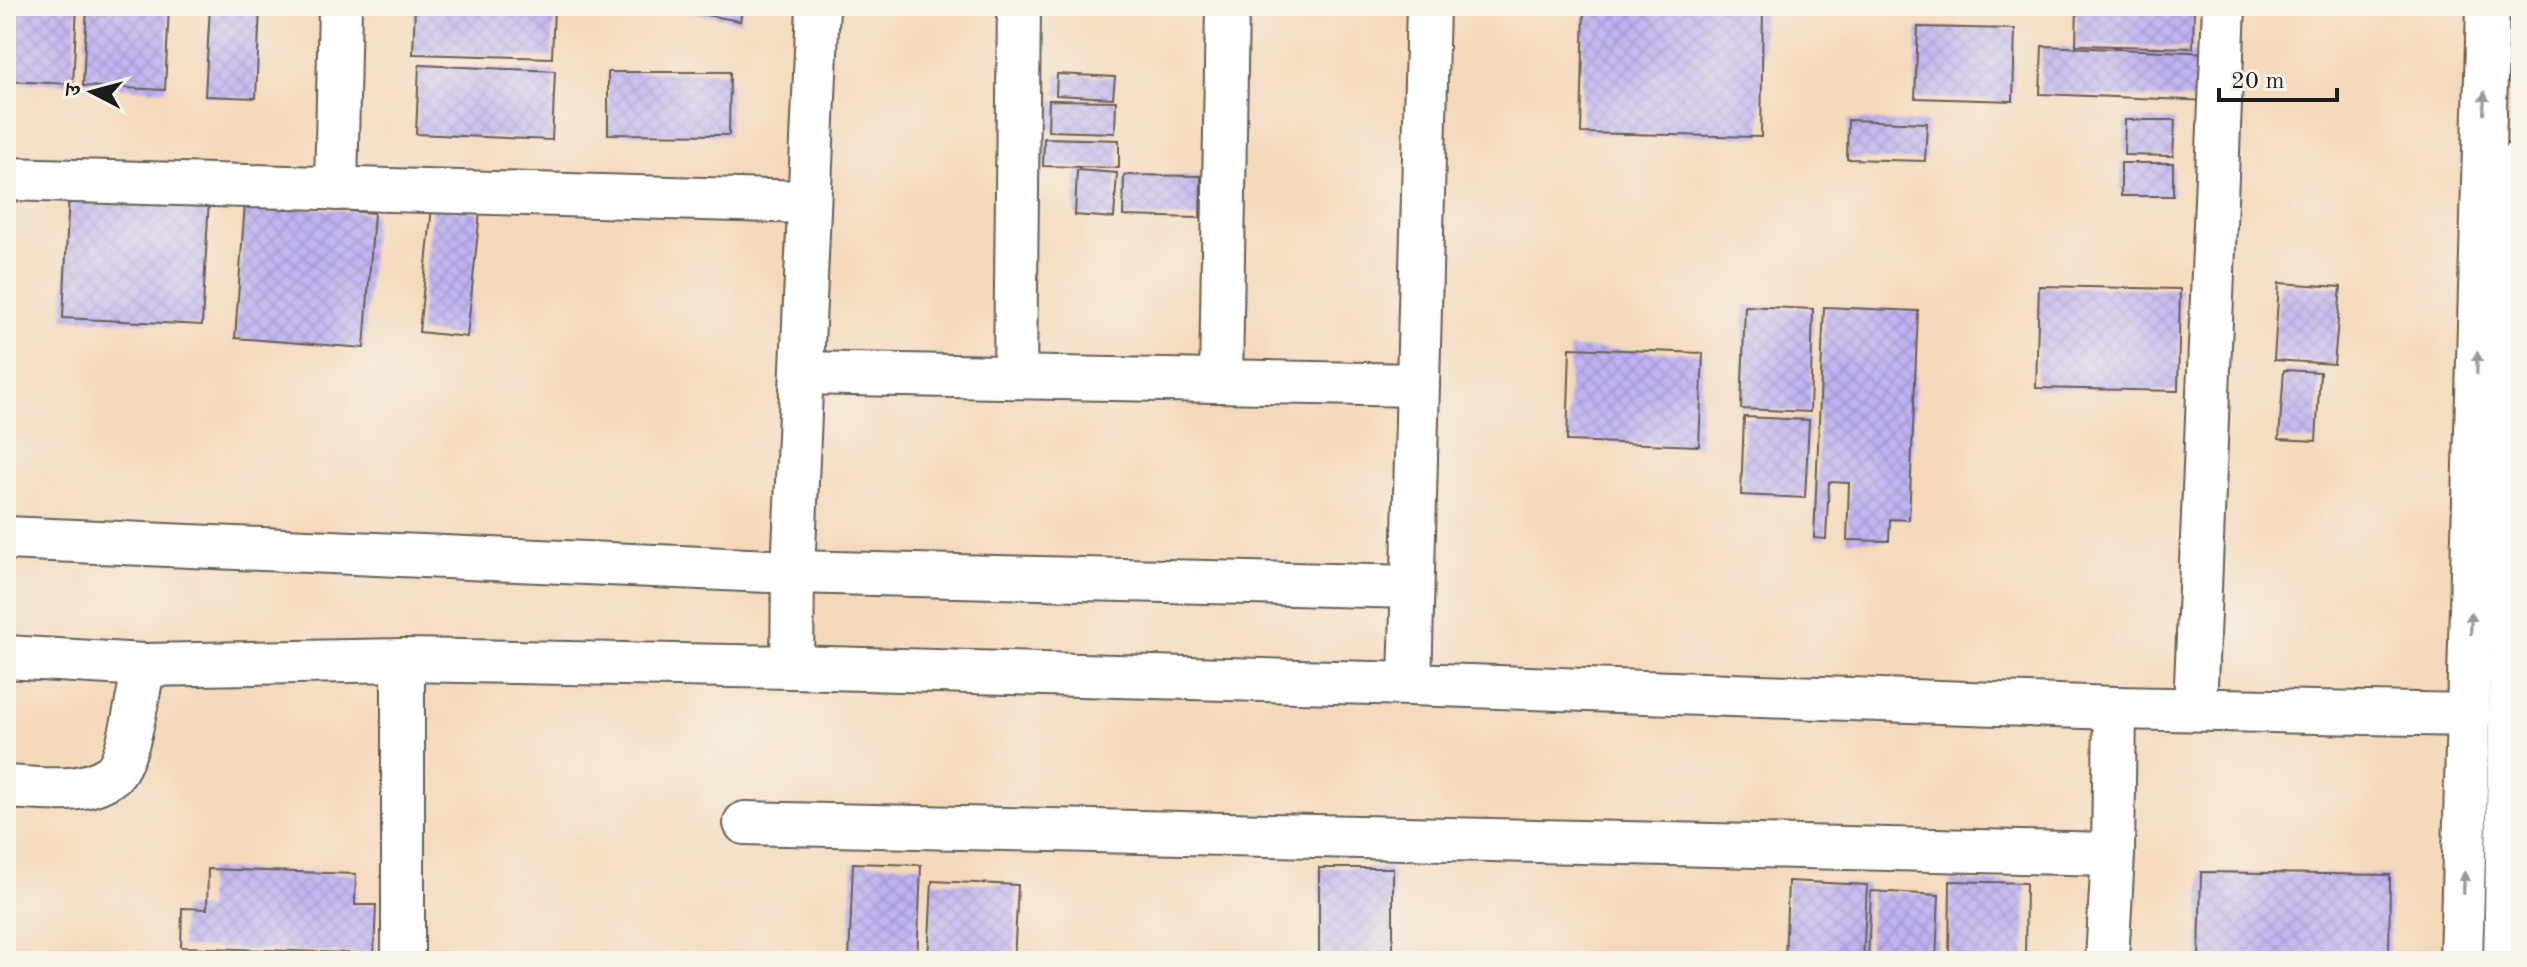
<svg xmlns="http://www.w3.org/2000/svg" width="2527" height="967" font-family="'Old Standard TT','Noto Serif Devanagari',serif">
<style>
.building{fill:url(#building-cross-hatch)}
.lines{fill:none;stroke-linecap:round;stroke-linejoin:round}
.minor-casing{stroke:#685e54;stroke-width:46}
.minor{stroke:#fff;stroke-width:42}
.oneway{fill:#999}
</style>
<defs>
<pattern id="building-cross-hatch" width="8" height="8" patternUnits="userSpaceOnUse" patternTransform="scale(2)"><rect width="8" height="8" fill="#bfb2f2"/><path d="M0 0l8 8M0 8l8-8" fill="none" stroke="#a498cf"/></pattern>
</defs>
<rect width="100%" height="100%" fill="#f7f3e8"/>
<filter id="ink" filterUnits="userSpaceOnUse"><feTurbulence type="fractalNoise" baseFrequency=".0125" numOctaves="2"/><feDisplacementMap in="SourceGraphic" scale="16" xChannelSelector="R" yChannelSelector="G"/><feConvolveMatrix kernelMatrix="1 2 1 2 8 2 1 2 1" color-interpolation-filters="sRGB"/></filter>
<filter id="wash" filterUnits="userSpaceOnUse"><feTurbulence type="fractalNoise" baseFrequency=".006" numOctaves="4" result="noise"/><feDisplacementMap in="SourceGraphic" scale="32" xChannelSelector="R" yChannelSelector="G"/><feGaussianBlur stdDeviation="1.8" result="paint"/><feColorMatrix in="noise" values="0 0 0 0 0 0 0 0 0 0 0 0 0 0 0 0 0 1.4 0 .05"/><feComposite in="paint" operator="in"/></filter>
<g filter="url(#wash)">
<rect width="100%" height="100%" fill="#f4d9bb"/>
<g id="blocks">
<g class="building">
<path d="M6,6H77L73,84L6,81Z"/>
<path d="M87,6H169L165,90L83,86Z"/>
<path d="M210,6H260L256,98L205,96Z"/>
<path d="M415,6H554L552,58L413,54Z"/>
<path d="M656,6H743L740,21Z"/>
<path d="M1584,6H1763L1761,137L1581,133Z"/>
<path d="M2077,6L2194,7L2193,48L2076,45Z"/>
<path d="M1918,27L2015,29L2013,101L1915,98Z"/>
<path d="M2042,46L2213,53L2211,101L2040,94Z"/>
<path d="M419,65L555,71L552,140L416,134Z"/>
<path d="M608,72H730L729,135L608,134Z"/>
<path d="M1057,74L1115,77L1113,98L1056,95Z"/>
<path d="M1049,100L1116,101L1115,133L1048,131Z"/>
<path d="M1848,120L1927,123L1925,161L1847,159Z"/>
<path d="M2125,120H2175L2173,156L2124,155Z"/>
<path d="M1044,138L1119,140V168L1043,166Z"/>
<rect x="2121" y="163" width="52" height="33"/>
<path d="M1077,170L1117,173L1114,218L1075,215Z"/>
<path d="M1124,175L1201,176L1200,218L1123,216Z"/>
<path d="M69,192L209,198L202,325L63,318Z"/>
<path d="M245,203L374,213L364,348L235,338Z"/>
<path d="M432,207L480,212L467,337L419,332Z"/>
<path d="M2279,283L2341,287L2334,364L2274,360Z"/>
<path d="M2039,286L2180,289L2178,391L2036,388Z"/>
<path d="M1745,306L1813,309L1810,412L1741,409Z"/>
<path d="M1824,307L1918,311L1909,520L1890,519L1889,541L1847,540L1849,483L1829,482L1826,539L1814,538Z"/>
<path d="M1570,348L1703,353L1699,446L1567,441Z"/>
<path d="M2284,370L2320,372L2316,441L2279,439Z"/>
<path d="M1744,417L1809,420L1805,498L1741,495Z"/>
<path d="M853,863L921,865L917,961H849Z"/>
<rect x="1319" y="868" width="74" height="91"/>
<path d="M208,869L356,874L355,905H376L374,954L181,947L182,908L207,909Z"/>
<path d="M2201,872L2390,875L2389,961H2199Z"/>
<path d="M932,881L1018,885L1014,961H928Z"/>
<path d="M1788,881L1867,885L1863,961H1785Z"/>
<path d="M1950,881L2026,883L2025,961H1949Z"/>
<path d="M1871,891L1939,895L1936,961H1868Z"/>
</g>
</g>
</g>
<g filter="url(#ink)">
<use href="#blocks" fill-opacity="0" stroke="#685e54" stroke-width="2"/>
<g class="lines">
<defs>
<g id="minor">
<path d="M6,179L809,202"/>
<path d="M336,189L340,6"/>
<path d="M802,373L1418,385"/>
<path d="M1015,377L1019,6"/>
<path d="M1221,381L1227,6"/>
<path d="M6,538L793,572L1412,587"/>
<path d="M6,657L144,665L403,660L792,667L1410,684L2115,708L2469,715"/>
<path d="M403,660V961"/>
<path d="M792,667L793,572L818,6"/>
<path d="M1410,684L1428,6"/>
<path d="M2195,709L2224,6"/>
<path d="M6,787C39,788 81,796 110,776C130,763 138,690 144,665"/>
<path d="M745,823L2113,854"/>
<path d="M2107,961L2113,854L2115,708"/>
<path d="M2461,961L2488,6"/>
<path d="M2505,961L2521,161"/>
</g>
</defs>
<use href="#minor" class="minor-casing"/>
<use href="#minor" class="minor"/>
</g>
<defs><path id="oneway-solid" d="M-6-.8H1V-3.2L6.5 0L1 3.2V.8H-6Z" transform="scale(2)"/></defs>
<g class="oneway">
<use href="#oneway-solid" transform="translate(2484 103) rotate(-88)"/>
<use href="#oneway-solid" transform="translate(2477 363) rotate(-89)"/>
<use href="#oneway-solid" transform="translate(2471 623) rotate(-89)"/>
<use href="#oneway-solid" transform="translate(2464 883) rotate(-88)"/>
</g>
</g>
<rect width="2527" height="967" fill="none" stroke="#f7f3e8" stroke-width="32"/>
<g transform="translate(92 92) rotate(276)" stroke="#f7f3e8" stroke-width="6" paint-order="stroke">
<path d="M0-6L14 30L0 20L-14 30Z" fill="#1c1c1c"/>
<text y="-12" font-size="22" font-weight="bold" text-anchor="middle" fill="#1c1c1c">उ</text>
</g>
<path d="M2219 88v12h118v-12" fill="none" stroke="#1c1c1c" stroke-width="4"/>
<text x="2231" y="88" font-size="24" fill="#1c1c1c" stroke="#f7f3e8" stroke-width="6" paint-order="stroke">20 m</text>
</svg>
